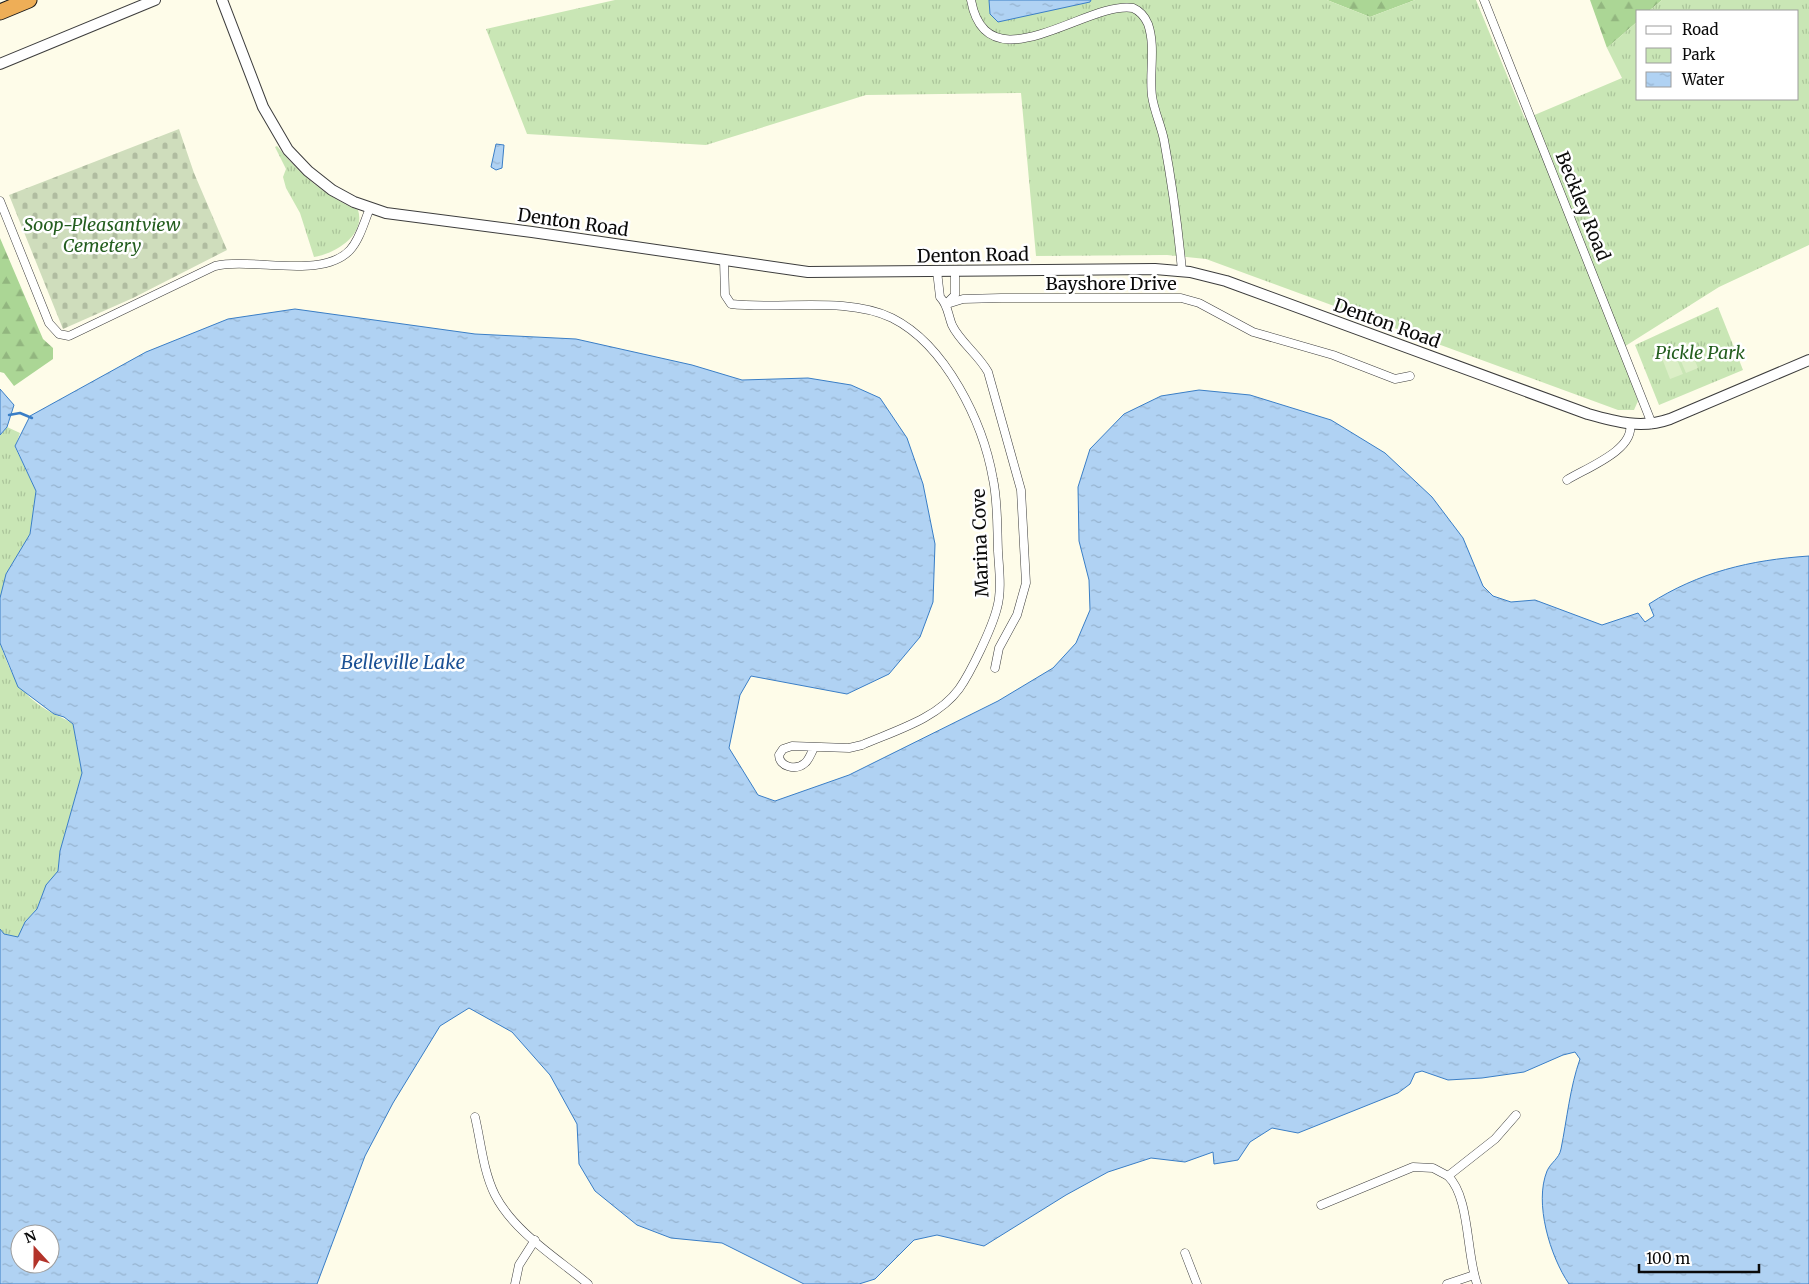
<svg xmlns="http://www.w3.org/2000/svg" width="1809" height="1284" font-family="Merriweather,serif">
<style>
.forest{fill:url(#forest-firs)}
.cemetery{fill:url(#cemetery-stones)}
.park{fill:url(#park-tufts)}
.pitch{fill:#dbeec6}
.water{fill:url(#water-ripples);stroke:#3a7ec6;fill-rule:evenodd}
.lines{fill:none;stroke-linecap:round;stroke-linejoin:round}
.stream{stroke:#3a7ec6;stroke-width:2.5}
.minor-casing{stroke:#3d3d3d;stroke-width:9}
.tertiary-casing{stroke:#3d3d3d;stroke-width:12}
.motorway-casing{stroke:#1b1b1b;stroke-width:17}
.minor{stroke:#fff;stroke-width:8}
.tertiary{stroke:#fff;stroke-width:10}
.motorway{stroke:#eeae57;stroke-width:15}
.labels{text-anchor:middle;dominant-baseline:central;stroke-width:5;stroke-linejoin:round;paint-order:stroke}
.street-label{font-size:18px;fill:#0a0a0a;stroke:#fff}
.park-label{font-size:18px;font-style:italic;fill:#245e1f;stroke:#fff}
.water-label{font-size:19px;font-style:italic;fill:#1b5195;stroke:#fff}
</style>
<defs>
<pattern id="forest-firs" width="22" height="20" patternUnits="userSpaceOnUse" patternTransform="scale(1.25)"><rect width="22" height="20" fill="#abd695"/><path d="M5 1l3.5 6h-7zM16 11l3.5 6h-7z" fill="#92b67f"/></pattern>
<pattern id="cemetery-stones" width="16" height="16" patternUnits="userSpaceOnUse" patternTransform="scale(1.25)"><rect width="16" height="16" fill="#cfddbc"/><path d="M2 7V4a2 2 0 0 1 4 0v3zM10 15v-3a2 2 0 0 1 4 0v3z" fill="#b0bca0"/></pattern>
<pattern id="park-tufts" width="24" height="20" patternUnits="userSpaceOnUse" patternTransform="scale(1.25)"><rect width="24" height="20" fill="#c9e6b5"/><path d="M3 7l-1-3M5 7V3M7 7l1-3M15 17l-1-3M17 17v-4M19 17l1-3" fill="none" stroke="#abc49a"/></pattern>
<pattern id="water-ripples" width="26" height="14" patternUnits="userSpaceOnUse" patternTransform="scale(1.25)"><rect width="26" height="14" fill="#b0d2f3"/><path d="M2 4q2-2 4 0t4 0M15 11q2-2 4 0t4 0" fill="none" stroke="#96b3cf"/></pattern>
</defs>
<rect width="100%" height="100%" fill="#fefce9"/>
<g class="forest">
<path d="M1327,0H1415L1370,17Z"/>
<path d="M1590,0H1662L1649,11H1638V21L1607,48Z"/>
<path d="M0,238L43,339L53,348V359L14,386L4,373L0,372Z"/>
</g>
<path class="cemetery" d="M179,129L194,173L227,250L133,298L63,329L9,195Z"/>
<g class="park">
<path d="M615,0H1327L1370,17L1415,0H1476L1525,119L1622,78L1607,48L1638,21V99H1798V11H1649L1662,0H1809V245L1719,287L1619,350L1638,401L1634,410H1618L1206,259L1167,255L1036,256L1021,93L866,95L706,145L527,134L486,29Z"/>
<path d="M277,146C298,173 326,197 358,210C366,235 335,254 314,257L300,213L286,188L283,177L286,169L275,147Z"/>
<path d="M1718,307L1743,370L1659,405L1635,345Z"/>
<path d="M7,427L20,433L15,447L36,491L30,534L6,574L0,600V435Z"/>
<path d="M0,643C11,676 21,696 52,713C60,717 66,719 73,724L82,773L60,851L58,872L46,885L37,909L25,922L18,938L4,934L0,929Z"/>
</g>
<g class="pitch">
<path d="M1687,342L1698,368L1686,373L1675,347Z"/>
<path d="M1672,348L1683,374L1670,379L1660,353Z"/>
</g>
<g class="water">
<path d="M989,0H1091L1090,2L998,22L990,14Z"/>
<path d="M496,144L504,145L502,168L496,170L491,167Z"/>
<path d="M295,309L475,334L576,339L692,365L742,380L808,378L851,385L880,398L907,438L923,484L935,544L933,602L920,637L889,674L847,694L751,676L740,695L729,748L758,795L775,801L849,775L998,701L1053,668L1076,643L1090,610L1089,580L1079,541L1078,487L1090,449L1124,414L1161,396L1199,390L1250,395L1331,420L1385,453L1432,497L1463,538L1483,586L1493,596L1511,602L1535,600L1602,625L1638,613L1645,622L1654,616L1649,604C1699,572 1750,560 1809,556V1284H1569C1550,1256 1534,1203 1547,1171C1551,1162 1559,1159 1561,1149C1567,1119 1570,1087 1580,1059L1575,1052L1563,1055L1524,1072L1482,1078L1448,1080L1422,1071L1415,1073L1410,1084L1398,1093L1298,1133L1272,1128L1250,1142L1238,1160L1214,1164L1213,1152L1185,1162L1151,1158L1108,1172L1066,1195L984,1246L937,1235L914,1240L875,1279L859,1284H804L722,1243L671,1238L637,1225L595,1191L579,1164L577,1124L550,1075L512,1032L469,1008L440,1026L393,1103L365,1156L317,1284H0V929L4,934L18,937L25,922L37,909L46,885L58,871L60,851L82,773L73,724L64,717L54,714L18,687L0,643V598L6,574L30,534L36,491L15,446L30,416L146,352L228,319ZM20,1234H50V1264H20Z"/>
<path d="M0,389L14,405L7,427L0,435Z"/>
</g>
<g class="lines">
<path class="stream" d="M9,415L20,413L32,418"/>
<defs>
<g id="minor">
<path d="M971,0C987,88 1088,0 1133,8C1140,11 1145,17 1148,24C1156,47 1149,73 1152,96C1154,111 1161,125 1164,140C1172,183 1178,227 1182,271"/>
<path d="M1484,0L1652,424"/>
<path d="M0,201L49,323L59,334L69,336L215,266C253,257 322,280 350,250C360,239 364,222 370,208"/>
<path d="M724,260L725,295L731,304C781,310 846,296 892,318C946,345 983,422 993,479C998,503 997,527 998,551C999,569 1002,590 997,608C992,628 971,672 959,689C937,719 894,731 862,745L849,748L792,746L783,749L779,755C779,767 796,771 805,763C809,760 811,753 814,748"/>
<path d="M937,271L940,297C948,305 948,315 952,325C960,342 978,354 988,372L1021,490L1026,583L1017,615L999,648L995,668"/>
<path d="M948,302L955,295V271"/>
<path d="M947,304L963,299L1001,298H1181L1199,303L1253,332L1333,355L1395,379L1410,376"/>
<path d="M1567,480C1586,468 1635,450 1630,424"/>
<path d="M475,1117C481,1142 483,1171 495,1195C514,1232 557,1258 588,1284"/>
<path d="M1448,1176C1470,1197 1466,1253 1477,1284"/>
<path d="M1321,1205L1413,1167L1433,1168L1448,1176L1495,1139L1516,1115"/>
<path d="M1185,1253L1197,1284"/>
<path d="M515,1284L519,1265L535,1240"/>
<path d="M1447,1284L1474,1275"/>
</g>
<g id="tertiary">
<path d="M222,0L263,107L288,150L308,171L332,190L354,202L386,213L532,232L808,272L1155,269L1190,272L1226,281L1588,414C1616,422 1642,429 1670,419L1809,360"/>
<path d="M0,64L155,0"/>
</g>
<path id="motorway" d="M0,12L29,0"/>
</defs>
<use href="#minor" class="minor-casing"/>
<use href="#tertiary" class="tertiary-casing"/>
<use href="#motorway" class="motorway-casing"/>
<use href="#minor" class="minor"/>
<use href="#tertiary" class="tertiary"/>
<use href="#motorway" class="motorway"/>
</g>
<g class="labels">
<g class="street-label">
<text transform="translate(1583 206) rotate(68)">Beckley Road</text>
<text transform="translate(573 222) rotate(8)">Denton Road</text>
<text transform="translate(973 255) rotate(-1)">Denton Road</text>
<text x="1111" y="283">Bayshore Drive</text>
<text transform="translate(1387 323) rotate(20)">Denton Road</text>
<text transform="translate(980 543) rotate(-92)">Marina Cove</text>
</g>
<g class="park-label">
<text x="102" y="224">Soop-Pleasantview<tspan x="102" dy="21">Cemetery</tspan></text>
<text x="1700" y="352">Pickle Park</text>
</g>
<g class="water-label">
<text x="403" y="662">Belleville Lake</text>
</g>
</g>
<rect x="1636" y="10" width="162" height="90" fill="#ffffff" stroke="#9d9d9d"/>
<rect x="1646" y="26" width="25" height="8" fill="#ffffff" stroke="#9d9d9d"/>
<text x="1682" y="35" font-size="15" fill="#0a0a0a">Road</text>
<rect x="1646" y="48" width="25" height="15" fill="url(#park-tufts)" stroke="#9d9d9d"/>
<text x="1682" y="60" font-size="15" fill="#0a0a0a">Park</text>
<rect x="1646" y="72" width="25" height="15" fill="url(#water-ripples)" stroke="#9d9d9d"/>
<text x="1682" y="85" font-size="15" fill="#0a0a0a">Water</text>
<g transform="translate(35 1249) rotate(339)"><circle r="24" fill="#ffffff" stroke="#9d9d9d"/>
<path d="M0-4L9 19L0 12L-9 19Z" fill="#b3332a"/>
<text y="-8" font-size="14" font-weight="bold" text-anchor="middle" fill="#0a0a0a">N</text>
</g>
<path d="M1639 1264v8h120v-8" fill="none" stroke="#0a0a0a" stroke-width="2.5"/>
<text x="1646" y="1264" font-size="15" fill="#0a0a0a" stroke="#ffffff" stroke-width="4" paint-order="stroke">100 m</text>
</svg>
